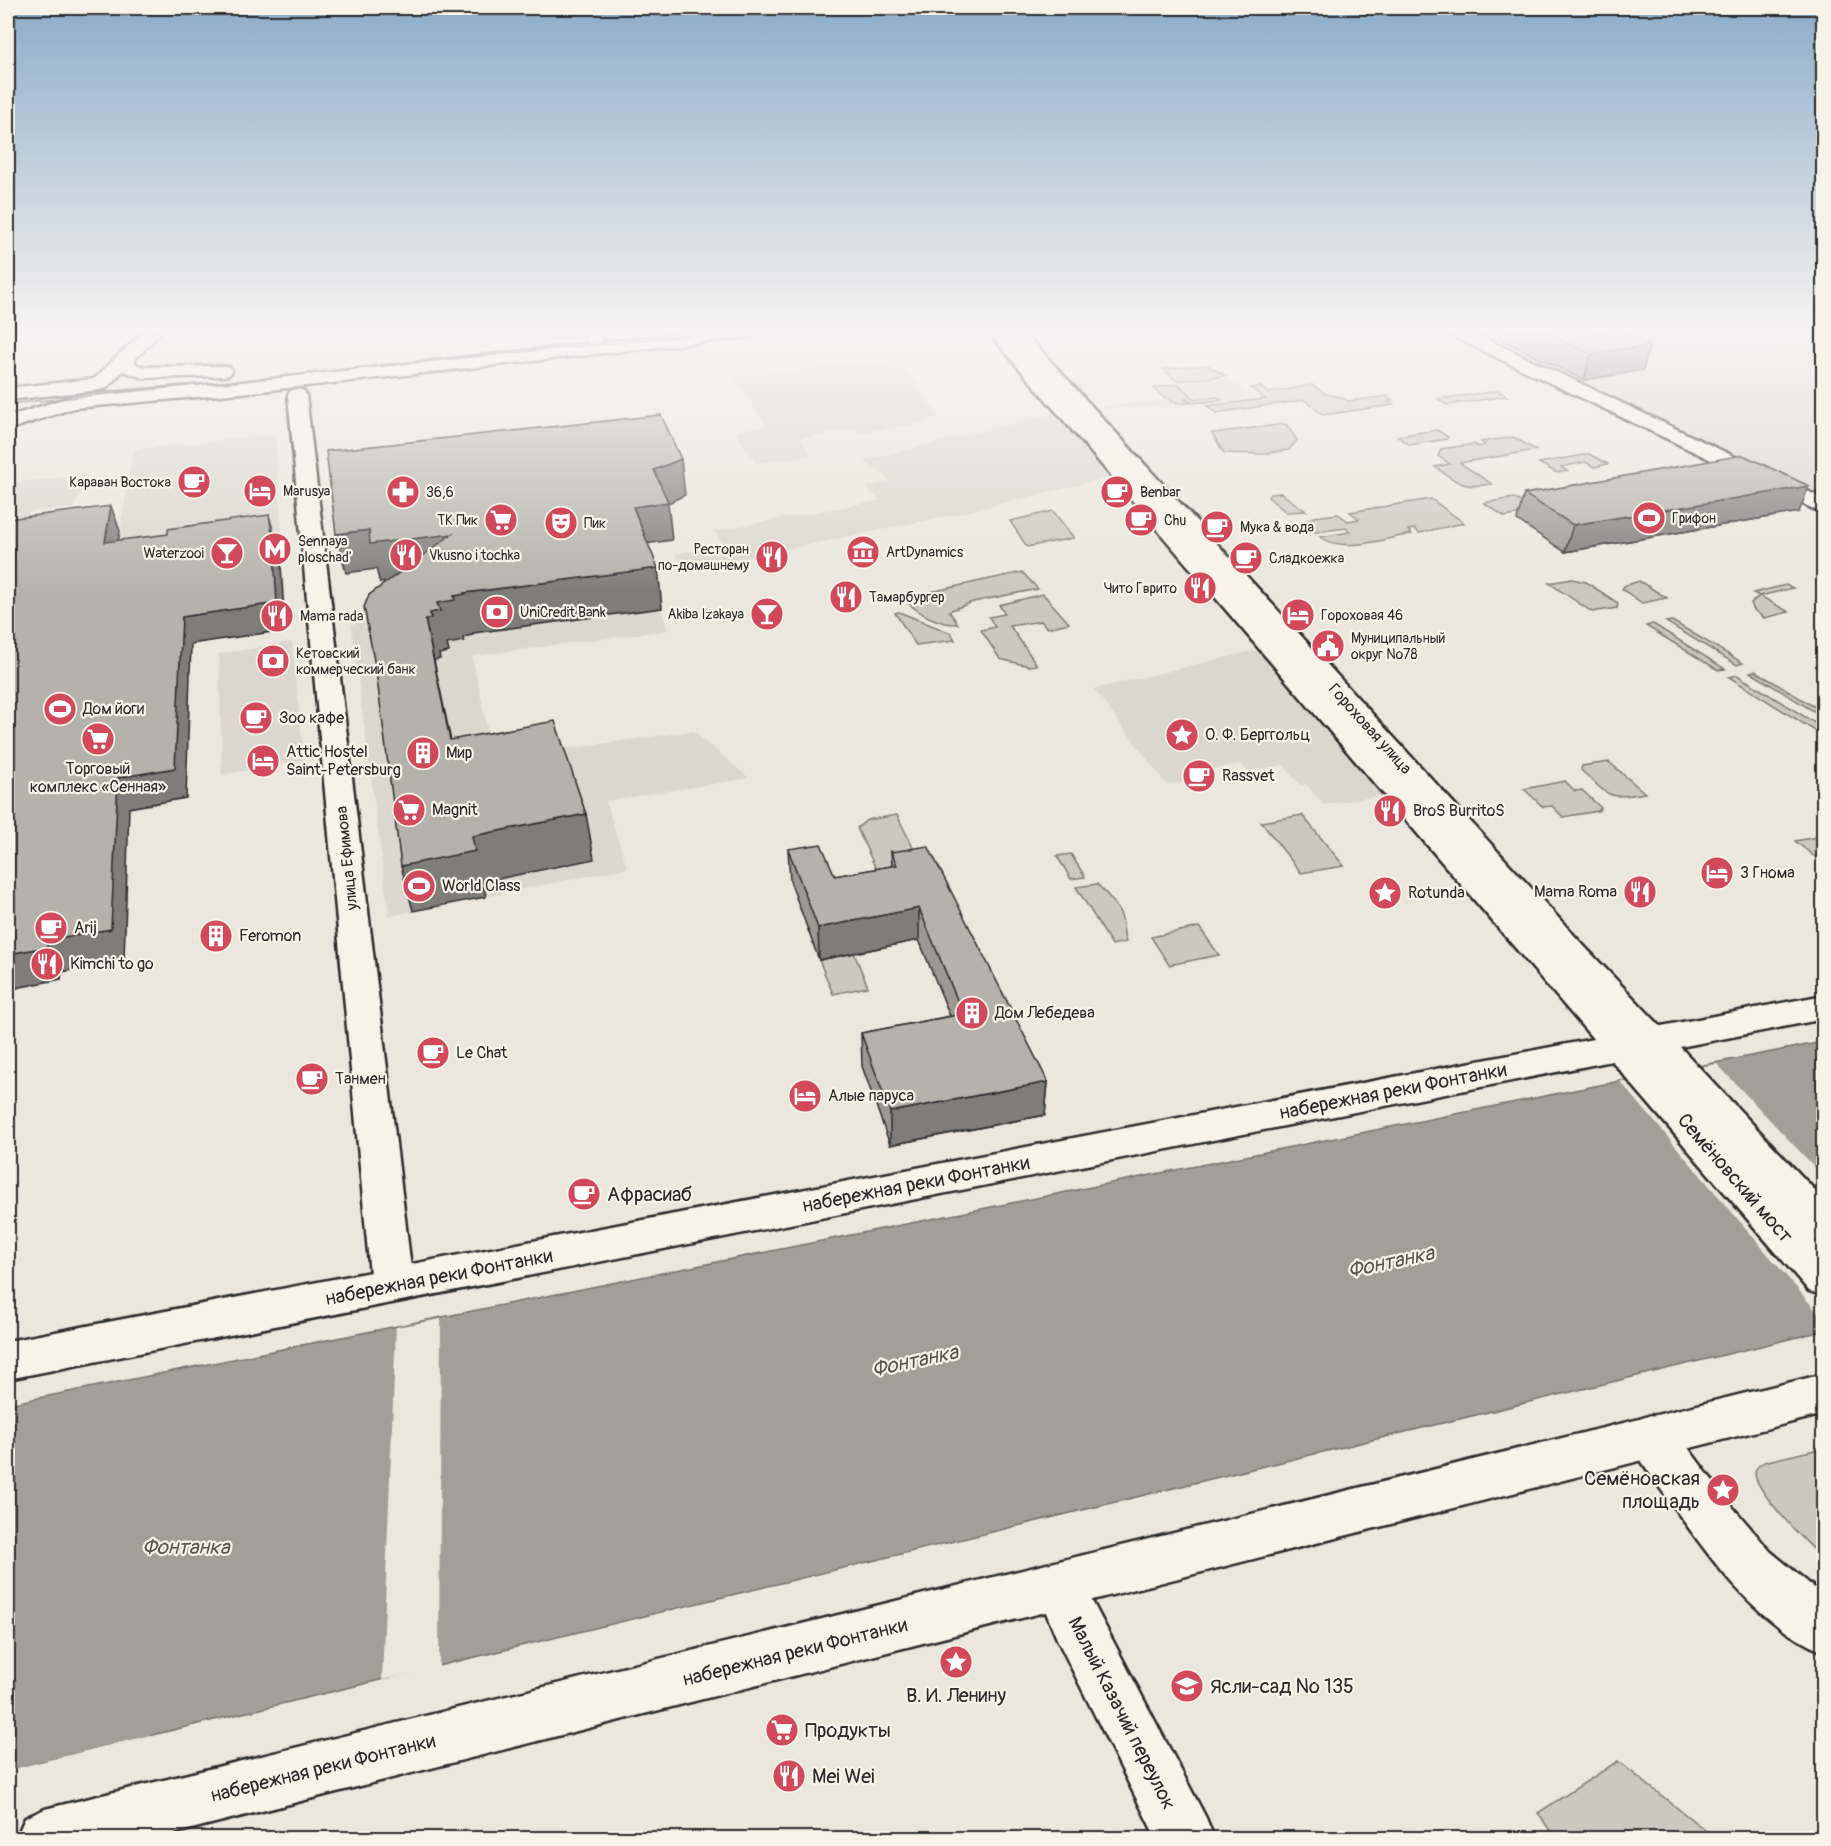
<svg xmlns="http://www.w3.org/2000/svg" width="1831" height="1846" font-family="Pangolin,sans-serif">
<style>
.built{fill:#dbd7ce}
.green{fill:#cbc8bf;stroke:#7b7a75;stroke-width:1.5}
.water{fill:#a29f98;stroke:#72716c;stroke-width:1.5}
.pier{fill:#ebe7dd}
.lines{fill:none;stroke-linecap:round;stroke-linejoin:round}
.minor-casing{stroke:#2b2b2b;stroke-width:5}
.tertiary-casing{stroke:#2b2b2b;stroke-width:5}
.secondary-casing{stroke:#2b2b2b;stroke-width:5}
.primary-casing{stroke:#2b2b2b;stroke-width:5}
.minor{fill:#f7f3e8;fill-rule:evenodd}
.tertiary{fill:#f7f3e8;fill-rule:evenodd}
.secondary{fill:#f7f3e8;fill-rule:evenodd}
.primary{fill:#f7f3e8;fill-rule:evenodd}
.tram{stroke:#2b2b2b;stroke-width:1.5}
.wall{fill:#9c9993;stroke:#2b2b2b;stroke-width:1.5}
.shaded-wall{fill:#7f7d78;stroke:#2b2b2b;stroke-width:1.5}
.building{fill:#b5b2ab;stroke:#2b2b2b;stroke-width:1.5}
.labels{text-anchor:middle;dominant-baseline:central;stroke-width:4.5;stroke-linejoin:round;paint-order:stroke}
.far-poi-label{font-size:14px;fill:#2b2b2b;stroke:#f7f3e8;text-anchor:start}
.poi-label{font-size:16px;fill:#2b2b2b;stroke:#f7f3e8;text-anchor:start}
.street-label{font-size:16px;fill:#2b2b2b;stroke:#f7f3e8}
.near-street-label{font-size:20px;fill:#2b2b2b;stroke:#f7f3e8}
.near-poi-label{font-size:20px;fill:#2b2b2b;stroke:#f7f3e8;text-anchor:start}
.near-water-label{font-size:21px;font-style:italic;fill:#555451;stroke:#f7f3e8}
</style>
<rect width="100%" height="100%" fill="#ebe7dd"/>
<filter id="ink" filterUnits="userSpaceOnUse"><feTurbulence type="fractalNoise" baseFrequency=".0167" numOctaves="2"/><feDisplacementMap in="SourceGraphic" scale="12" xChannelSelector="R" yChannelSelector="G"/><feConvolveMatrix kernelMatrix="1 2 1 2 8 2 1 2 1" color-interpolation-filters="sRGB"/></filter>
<g filter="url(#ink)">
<g class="built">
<path d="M1477,332H1823V497L1578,381Z"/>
<path d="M901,360L938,416L919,424L857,433L854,430L800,438L812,456L756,463L735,431L767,426L734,377Z"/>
<path d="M1229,379L1251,397L1128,409L1125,407L1102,409L1099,407L1164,400L1150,387Z"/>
<path d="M1060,412L1115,476L963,513L685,570L675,554L723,545L714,531L880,500L865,487L890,481L864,460Z"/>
<path d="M275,435L283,540L115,564L133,449Z"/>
<path d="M88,475L74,508L33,511L8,525V483Z"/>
<path d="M652,584L668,630L472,656L494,759L693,731L749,778L606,801L627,868L389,916L351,624Z"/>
<path d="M292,642L304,760L222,775L219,654Z"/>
<path d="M1261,649L1385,795L1323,805L1306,784L1300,785L1283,765L1247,771L1241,764L1183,774L1188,781L1167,785L1094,689Z"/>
</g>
<g class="green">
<path d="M1207,365L1226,376L1177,381L1163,369Z"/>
<path d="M1178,384L1195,399L1218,397L1222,400L1194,403L1186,398L1185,399L1190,403C1174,404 1166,400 1154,389L1157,387Z"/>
<path d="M1312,385L1326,394L1341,397L1348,401L1388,396L1387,398L1393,401L1388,402L1393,405L1323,415L1305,400L1216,413L1207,406L1265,399L1251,388L1261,387L1268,393Z"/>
<path d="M1498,391L1507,396L1447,405L1438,399Z"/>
<path d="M1286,424L1297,440L1289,450L1260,454L1224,453L1212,433Z"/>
<path d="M1437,430L1448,437L1447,439L1410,445L1397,436Z"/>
<path d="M1513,437L1536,450L1460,463L1492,484C1461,489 1459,483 1435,467L1450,464L1438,456L1441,449L1474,444L1479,447L1485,445L1481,442Z"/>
<path d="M1589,454L1608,464L1594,467L1585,462L1561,467L1567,471L1557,473L1539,463Z"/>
<path d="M1281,493L1306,511L1286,512L1268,497L1270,494Z"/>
<path d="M1514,498L1535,511L1505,517L1484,503Z"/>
<path d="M1431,499L1464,523L1419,533L1414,529L1408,530L1412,534C1385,538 1344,554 1320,537L1350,532L1346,528L1315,532L1308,526L1307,521L1313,517L1338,514L1348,521L1359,519L1350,512Z"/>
<path d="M1053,511L1074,538L1027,547L1010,521Z"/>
<path d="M1022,572L1038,589L973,602L949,611L958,624C938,625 916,612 903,598Z"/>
<path d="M1572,579L1586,582L1618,603L1617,608L1592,612L1549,583Z"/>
<path d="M1639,581L1667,598L1642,603L1622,589L1624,586Z"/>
<path d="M1786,585L1793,588L1760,596L1789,612L1764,618L1754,610L1751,603L1759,596L1753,593Z"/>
<path d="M1043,594L1069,623L1047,628L1041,621L1010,626L1037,665L1029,666L1000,659L981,630L995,627L989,617L1005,614L999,605Z"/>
<path d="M899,612L951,633L955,640L916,645L895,613Z"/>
<path d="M1672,621L1743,663L1737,665L1666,622Z"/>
<path d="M1653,624L1725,669L1718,670L1646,626Z"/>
<path d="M1755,671L1823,712V717L1750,672Z"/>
<path d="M1737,675L1823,728V729L1815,731L1729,677Z"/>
<path d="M1609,762L1645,793C1605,800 1610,796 1581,770L1582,766Z"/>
<path d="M1565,781L1575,791L1582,790L1601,808L1598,811L1563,817L1552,806L1543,807L1524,789Z"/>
<path d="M897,815L920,862L876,869L857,828L867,820Z"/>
<path d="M1302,815L1344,866L1301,873L1261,822Z"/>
<path d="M1823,836V855L1815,857L1795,841Z"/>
<path d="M1071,854L1085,877L1071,879L1057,856Z"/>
<path d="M1097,884C1107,894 1122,909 1123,924C1124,931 1123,935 1126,942L1112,945L1076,887Z"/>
<path d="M1199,927L1219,955L1169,965L1151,937Z"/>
<path d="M854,953L868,987L833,994L819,960Z"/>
<path d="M1823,1448H1824L1823,1557C1809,1547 1753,1489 1755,1472C1756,1466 1760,1465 1764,1462Z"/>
<path d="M1618,1761L1715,1838H1555L1538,1813Z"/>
</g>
<path class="water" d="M1823,1042V1331L8,1770V1404L1620,1081Z"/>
<g class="pier">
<path d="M1717,1064L1823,1176V1319L1620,1081Z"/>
<path d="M441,1319L439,1668L382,1680L396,1327Z"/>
<path d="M150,1735V1739L8,1773V1770Z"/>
</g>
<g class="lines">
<defs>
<g id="minor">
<path d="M583,332H601L603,339L600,343H588Z"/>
<path d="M988,332H1006L1633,1037L1638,1046L1633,1055L1620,1059L1607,1055Z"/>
<path d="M1450,332H1472L1824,499V514L1452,336Z"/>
<path d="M1651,1415L1668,1421L1730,1504L1770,1551L1824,1596V1652C1758,1626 1713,1562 1673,1506C1657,1483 1639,1461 1628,1436L1634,1421Z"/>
<path d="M1060,1561L1078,1569L1093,1603L1206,1818L1214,1838H1156L1057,1639L1035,1586L1042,1569Z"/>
</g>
<g id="tertiary">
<path d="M1006,332H1024L1583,945L1665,1031L1670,1040L1665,1049L1652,1052L1639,1049Z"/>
<path d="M297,389L304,391L306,395L413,1285L407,1297L392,1302L377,1297L371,1285L288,395L290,391Z"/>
</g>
<g id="secondary">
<path d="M143,332H161L134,360L137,365L144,367L223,366L229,367L232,371L229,375L223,376L143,378L123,371L106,388L99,390L8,400V388L94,379Z"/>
<path d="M1824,995V1019L1680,1047L1824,1200V1243L1815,1240L1824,1250V1296L1809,1291L1612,1061L8,1379V1341Z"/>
<path d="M1824,1374V1414L156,1838H16L25,1818L45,1809Z"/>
</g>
<path id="primary" d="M696,332H758L750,337L242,393L74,408L8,430V417L72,396L242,382Z"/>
</defs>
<use href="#minor" class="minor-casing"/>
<use href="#tertiary" class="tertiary-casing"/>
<use href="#secondary" class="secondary-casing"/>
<use href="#primary" class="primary-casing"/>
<use href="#minor" class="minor"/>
<use href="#tertiary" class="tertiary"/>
<use href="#secondary" class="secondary"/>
<use href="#primary" class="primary"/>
<path class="tram" d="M8,404L721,332"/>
</g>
<g class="wall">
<path d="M1501,332H1621L1643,370L1584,380L1500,339Z"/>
<path d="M1524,494L1799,512L1565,552L1517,520Z"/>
<path d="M788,849L835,876L892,866L891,852L1048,1082L1045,1115L890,1145L862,1066L861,1033L950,1016L919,940L819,960L790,881Z"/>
</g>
<g class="shaded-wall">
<path d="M1650,345L1643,370L1584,380L1591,354Z"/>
<path d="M681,459L685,495L668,503L672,540L638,545L633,507L654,470Z"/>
<path d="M1809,486L1799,512L1565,552L1573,525Z"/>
<path d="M111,506L120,531L114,569L105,542Z"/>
<path d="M269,515L276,541L281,564L285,630L191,644L186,798L129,808L124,960L62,972L61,979L21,987L8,990V954L47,940L118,778L182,617Z"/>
<path d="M369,530L452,534L460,573L380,583L376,569L346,573L336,534Z"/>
<path d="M658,568L662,608L473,633V635L463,637L464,641L447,644L449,652L439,654L440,659L434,660L460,784L425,619L437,603L464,593Z"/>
<path d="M586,814L594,859L483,882L486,897L413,911L401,866L472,836Z"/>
<path d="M919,908V940L819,960L818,928Z"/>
<path d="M1048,1082L1045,1115L890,1145V1112Z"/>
</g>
<g class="building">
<path d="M1544,332H1621L1650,345L1591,354Z"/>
<path d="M661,415L681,459L654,470L668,502L633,507L658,568L464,593L465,594L454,596L455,600L437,603L440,611L430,613L431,618L425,619L450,740L555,721L586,814L472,836L475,851L401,866L376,671L364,607L369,595L452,534L370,544L369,530L336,534L326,451Z"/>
<path d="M1743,455L1809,486L1573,525L1524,494Z"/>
<path d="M111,506L105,542L168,534V529L269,515L273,538L277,603L182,617L175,768L118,778L111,929L47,940V947L8,954V519Z"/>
<path d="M821,844L835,876L897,865L891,852L928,846L1048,1082L890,1112L861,1033L963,1014L919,908L818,928L788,849Z"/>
</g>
</g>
<linearGradient id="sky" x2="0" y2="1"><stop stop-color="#8cacc8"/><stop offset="0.56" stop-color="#f6f4f0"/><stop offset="1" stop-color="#f6f4f0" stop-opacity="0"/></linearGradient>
<rect width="1831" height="591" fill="url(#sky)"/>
<defs>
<symbol id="cafe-disc" viewBox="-11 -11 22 22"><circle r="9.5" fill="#d1495b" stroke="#f7f3e8"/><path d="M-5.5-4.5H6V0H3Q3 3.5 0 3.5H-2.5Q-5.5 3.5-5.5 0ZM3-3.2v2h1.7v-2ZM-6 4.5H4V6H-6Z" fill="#fff"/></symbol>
<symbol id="hotel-disc" viewBox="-11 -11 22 22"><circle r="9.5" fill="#d1495b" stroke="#f7f3e8"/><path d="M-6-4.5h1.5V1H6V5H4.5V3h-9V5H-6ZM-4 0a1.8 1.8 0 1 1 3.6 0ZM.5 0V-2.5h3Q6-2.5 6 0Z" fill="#fff"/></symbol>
<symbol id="pharmacy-disc" viewBox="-11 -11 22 22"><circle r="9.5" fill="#d1495b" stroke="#f7f3e8"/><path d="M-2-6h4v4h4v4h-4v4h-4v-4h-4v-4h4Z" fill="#fff"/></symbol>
<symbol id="stadium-disc" viewBox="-11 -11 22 22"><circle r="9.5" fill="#d1495b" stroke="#f7f3e8"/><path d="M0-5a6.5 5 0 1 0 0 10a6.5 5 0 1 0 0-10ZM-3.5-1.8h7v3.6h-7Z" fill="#fff"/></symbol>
<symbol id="supermarket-disc" viewBox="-11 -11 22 22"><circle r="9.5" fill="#d1495b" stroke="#f7f3e8"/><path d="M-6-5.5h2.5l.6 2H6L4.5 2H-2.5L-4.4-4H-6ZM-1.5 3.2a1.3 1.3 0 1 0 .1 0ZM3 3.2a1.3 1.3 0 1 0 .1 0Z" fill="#fff"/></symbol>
<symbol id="theatre-disc" viewBox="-11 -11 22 22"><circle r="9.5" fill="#d1495b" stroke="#f7f3e8"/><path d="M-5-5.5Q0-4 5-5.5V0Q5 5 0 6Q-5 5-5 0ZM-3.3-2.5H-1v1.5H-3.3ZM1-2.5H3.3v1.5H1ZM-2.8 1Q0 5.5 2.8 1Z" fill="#fff"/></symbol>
<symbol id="metro-disc" viewBox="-11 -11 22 22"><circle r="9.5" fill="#d1495b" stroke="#f7f3e8"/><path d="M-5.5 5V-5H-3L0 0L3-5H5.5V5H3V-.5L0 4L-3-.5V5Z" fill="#fff"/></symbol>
<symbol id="museum-disc" viewBox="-11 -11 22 22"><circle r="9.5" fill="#d1495b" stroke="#f7f3e8"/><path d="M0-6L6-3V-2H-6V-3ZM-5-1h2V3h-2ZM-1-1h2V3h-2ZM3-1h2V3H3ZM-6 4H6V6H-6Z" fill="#fff"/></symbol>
<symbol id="bar-disc" viewBox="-11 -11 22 22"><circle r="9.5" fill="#d1495b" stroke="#f7f3e8"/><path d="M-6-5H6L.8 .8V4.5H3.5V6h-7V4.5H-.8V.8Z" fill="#fff"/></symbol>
<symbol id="restaurant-disc" viewBox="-11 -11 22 22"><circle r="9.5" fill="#d1495b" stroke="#f7f3e8"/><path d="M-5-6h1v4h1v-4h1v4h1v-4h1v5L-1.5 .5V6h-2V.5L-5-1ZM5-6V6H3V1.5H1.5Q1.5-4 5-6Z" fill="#fff"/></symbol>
<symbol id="bank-disc" viewBox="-11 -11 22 22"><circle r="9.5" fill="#d1495b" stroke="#f7f3e8"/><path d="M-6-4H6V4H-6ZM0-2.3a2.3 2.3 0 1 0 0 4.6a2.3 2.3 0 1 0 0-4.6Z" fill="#fff"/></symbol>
<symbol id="civic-disc" viewBox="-11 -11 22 22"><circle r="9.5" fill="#d1495b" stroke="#f7f3e8"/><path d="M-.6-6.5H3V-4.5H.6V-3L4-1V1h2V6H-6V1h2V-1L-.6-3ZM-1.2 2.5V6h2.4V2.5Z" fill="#fff"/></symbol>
<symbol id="sight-disc" viewBox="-11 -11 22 22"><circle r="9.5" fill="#d1495b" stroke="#f7f3e8"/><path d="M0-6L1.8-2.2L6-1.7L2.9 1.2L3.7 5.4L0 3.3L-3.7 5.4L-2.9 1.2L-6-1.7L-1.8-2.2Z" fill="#fff"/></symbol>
<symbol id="building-disc" viewBox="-11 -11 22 22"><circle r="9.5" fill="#d1495b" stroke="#f7f3e8"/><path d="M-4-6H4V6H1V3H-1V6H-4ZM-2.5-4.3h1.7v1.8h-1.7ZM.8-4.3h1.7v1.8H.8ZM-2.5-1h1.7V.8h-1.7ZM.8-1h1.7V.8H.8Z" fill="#fff"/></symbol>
<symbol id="school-disc" viewBox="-11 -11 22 22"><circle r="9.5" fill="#d1495b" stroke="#f7f3e8"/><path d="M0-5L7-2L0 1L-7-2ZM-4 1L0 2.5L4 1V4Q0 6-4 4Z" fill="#fff"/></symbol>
</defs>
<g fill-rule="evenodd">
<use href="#cafe-disc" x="175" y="463" width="38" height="38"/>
<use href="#hotel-disc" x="241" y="472" width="38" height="38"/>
<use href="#pharmacy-disc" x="384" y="473" width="38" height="38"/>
<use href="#cafe-disc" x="1098" y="473" width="38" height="38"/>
<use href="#stadium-disc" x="1630" y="499" width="38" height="38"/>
<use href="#supermarket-disc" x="482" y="501" width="38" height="38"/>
<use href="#cafe-disc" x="1122" y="501" width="38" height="38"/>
<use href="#theatre-disc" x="542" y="504" width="38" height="38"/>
<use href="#cafe-disc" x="1198" y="508" width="38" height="38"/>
<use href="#metro-disc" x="256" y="530" width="38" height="38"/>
<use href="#museum-disc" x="844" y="533" width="38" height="38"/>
<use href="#bar-disc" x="208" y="534" width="38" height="38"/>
<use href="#restaurant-disc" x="387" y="536" width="38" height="38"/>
<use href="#restaurant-disc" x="753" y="538" width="38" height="38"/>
<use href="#cafe-disc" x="1227" y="539" width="38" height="38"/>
<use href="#restaurant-disc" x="1181" y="569" width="38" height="38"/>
<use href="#restaurant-disc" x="827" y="578" width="38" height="38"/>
<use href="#bank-disc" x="478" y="593" width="38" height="38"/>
<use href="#bar-disc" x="748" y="595" width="38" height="38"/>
<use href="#hotel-disc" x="1279" y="596" width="38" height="38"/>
<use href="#restaurant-disc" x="258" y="597" width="38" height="38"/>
<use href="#civic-disc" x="1309" y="627" width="38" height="38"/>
<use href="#bank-disc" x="254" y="642" width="38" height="38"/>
<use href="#stadium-disc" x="41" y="690" width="38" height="38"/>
<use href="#cafe-disc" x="237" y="699" width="38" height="38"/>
<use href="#sight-disc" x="1163" y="716" width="38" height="38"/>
<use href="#supermarket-disc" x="79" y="720" width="38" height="38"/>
<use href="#building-disc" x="404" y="734" width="38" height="38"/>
<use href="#hotel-disc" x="244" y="742" width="38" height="38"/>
<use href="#cafe-disc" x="1180" y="757" width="38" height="38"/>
<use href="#supermarket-disc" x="390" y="791" width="38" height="38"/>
<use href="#restaurant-disc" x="1371" y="792" width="38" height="38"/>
<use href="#hotel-disc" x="1698" y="854" width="38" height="38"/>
<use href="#stadium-disc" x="400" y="867" width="38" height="38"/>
<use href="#restaurant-disc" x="1621" y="873" width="38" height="38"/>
<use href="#sight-disc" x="1366" y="874" width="38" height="38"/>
<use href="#cafe-disc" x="32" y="909" width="38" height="38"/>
<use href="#building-disc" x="197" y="917" width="38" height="38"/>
<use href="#restaurant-disc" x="28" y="945" width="38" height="38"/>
<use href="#building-disc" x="953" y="994" width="38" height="38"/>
<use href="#cafe-disc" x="414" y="1034" width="38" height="38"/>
<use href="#cafe-disc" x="293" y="1060" width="38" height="38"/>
<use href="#hotel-disc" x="786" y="1077" width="38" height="38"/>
<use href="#cafe-disc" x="565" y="1175" width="38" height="38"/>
<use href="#sight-disc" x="1704" y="1471" width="38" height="38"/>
<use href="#sight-disc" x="937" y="1643" width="38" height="38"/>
<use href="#school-disc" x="1168" y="1667" width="38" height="38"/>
<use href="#supermarket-disc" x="763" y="1711" width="38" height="38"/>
<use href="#restaurant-disc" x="770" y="1757" width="38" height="38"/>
</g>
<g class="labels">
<g class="far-poi-label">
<text x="171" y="482" text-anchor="end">Караван Востока</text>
<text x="283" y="491">Marusya</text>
<text x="426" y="492">36,6</text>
<text x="1140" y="492">Benbar</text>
<text x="1672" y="518">Грифон</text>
<text x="478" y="520" text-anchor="end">ТК Пик</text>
<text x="1164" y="520">Chu</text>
<text x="584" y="523">Пик</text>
<text x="1240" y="527">Мука &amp; вода</text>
<text x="298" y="541">Sennaya<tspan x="298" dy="16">ploschad'</tspan></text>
<text x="749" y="549" text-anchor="end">Ресторан<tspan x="749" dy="16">по-домашнему</tspan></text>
<text x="886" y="552">ArtDynamics</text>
<text x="204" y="553" text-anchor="end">Waterzooi</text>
<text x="429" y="555">Vkusno i tochka</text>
<text x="1269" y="558">Сладкоежка</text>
<text x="1177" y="588" text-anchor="end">Чито Гврито</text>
<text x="869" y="597">Тамарбургер</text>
<text x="520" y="612">UniCredit Bank</text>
<text x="744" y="614" text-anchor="end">Akiba Izakaya</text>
<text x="1321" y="615">Гороховая 46</text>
<text x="300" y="616">Mama rada</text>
<text x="1351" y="638">Муниципальный<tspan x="1351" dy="16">округ №78</tspan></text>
<text x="296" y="653">Кетовский<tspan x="296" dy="16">коммерческий банк</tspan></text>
</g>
<g class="poi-label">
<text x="83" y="709">Дом йоги</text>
<text x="279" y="718">Зоо кафе</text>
<text x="1205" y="735">О. Ф. Берггольц</text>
<text x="286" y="752">Attic Hostel<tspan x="286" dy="18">Saint-Petersburg</tspan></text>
<text x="446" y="753">Мир</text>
<text x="98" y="769" text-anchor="middle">Торговый<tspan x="98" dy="18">комплекс «Сенная»</tspan></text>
<text x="1222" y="776">Rassvet</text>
<text x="432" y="810">Magnit</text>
<text x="1413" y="811">BroS BurritoS</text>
<text x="1740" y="873">3 Гнома</text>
<text x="442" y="886">World Class</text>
<text x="1617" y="892" text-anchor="end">Mama Roma</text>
<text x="1408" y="893">Rotunda</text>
<text x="74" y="928">Arij</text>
<text x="239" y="936">Feromon</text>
<text x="70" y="964">Kimchi to go</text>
<text x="995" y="1013">Дом Лебедева</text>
<text x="456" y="1053">Le Chat</text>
<text x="335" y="1079">Танмен</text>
<text x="828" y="1096">Алые паруса</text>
</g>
<g class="street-label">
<text transform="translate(1370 729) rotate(48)">Гороховая улица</text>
<text transform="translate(347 858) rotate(-96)">улица Ефимова</text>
</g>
<g class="near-street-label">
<text transform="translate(1393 1091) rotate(-11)">набережная реки Фонтанки</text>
<text transform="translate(1735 1178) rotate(49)">Семёновский мост</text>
<text transform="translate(916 1184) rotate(-11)">набережная реки Фонтанки</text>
<text transform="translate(439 1277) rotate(-11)">набережная реки Фонтанки</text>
<text transform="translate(795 1652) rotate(-14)">набережная реки Фонтанки</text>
<text transform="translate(1122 1713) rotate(63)">Малый Казачий переулок</text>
<text transform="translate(323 1768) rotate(-14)">набережная реки Фонтанки</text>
</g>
<g class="near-poi-label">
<text x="607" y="1194">Афрасиаб</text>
<text x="1700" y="1478" text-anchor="end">Семёновская<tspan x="1700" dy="23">площадь</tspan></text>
<text x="1210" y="1686">Ясли-сад № 135</text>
<text x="956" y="1695" text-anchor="middle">В. И. Ленину</text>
<text x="805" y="1730">Продукты</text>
<text x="812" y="1776">Mei Wei</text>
</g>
<g class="near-water-label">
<text transform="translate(1391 1262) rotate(-12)">Фонтанка</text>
<text transform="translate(915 1361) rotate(-12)">Фонтанка</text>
<text x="186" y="1547">Фонтанка</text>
</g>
</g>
<rect width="1831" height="1846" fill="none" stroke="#f7f3e8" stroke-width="30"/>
<rect x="15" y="15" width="1801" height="1816" fill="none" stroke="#2b2b2b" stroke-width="2" filter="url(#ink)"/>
</svg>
